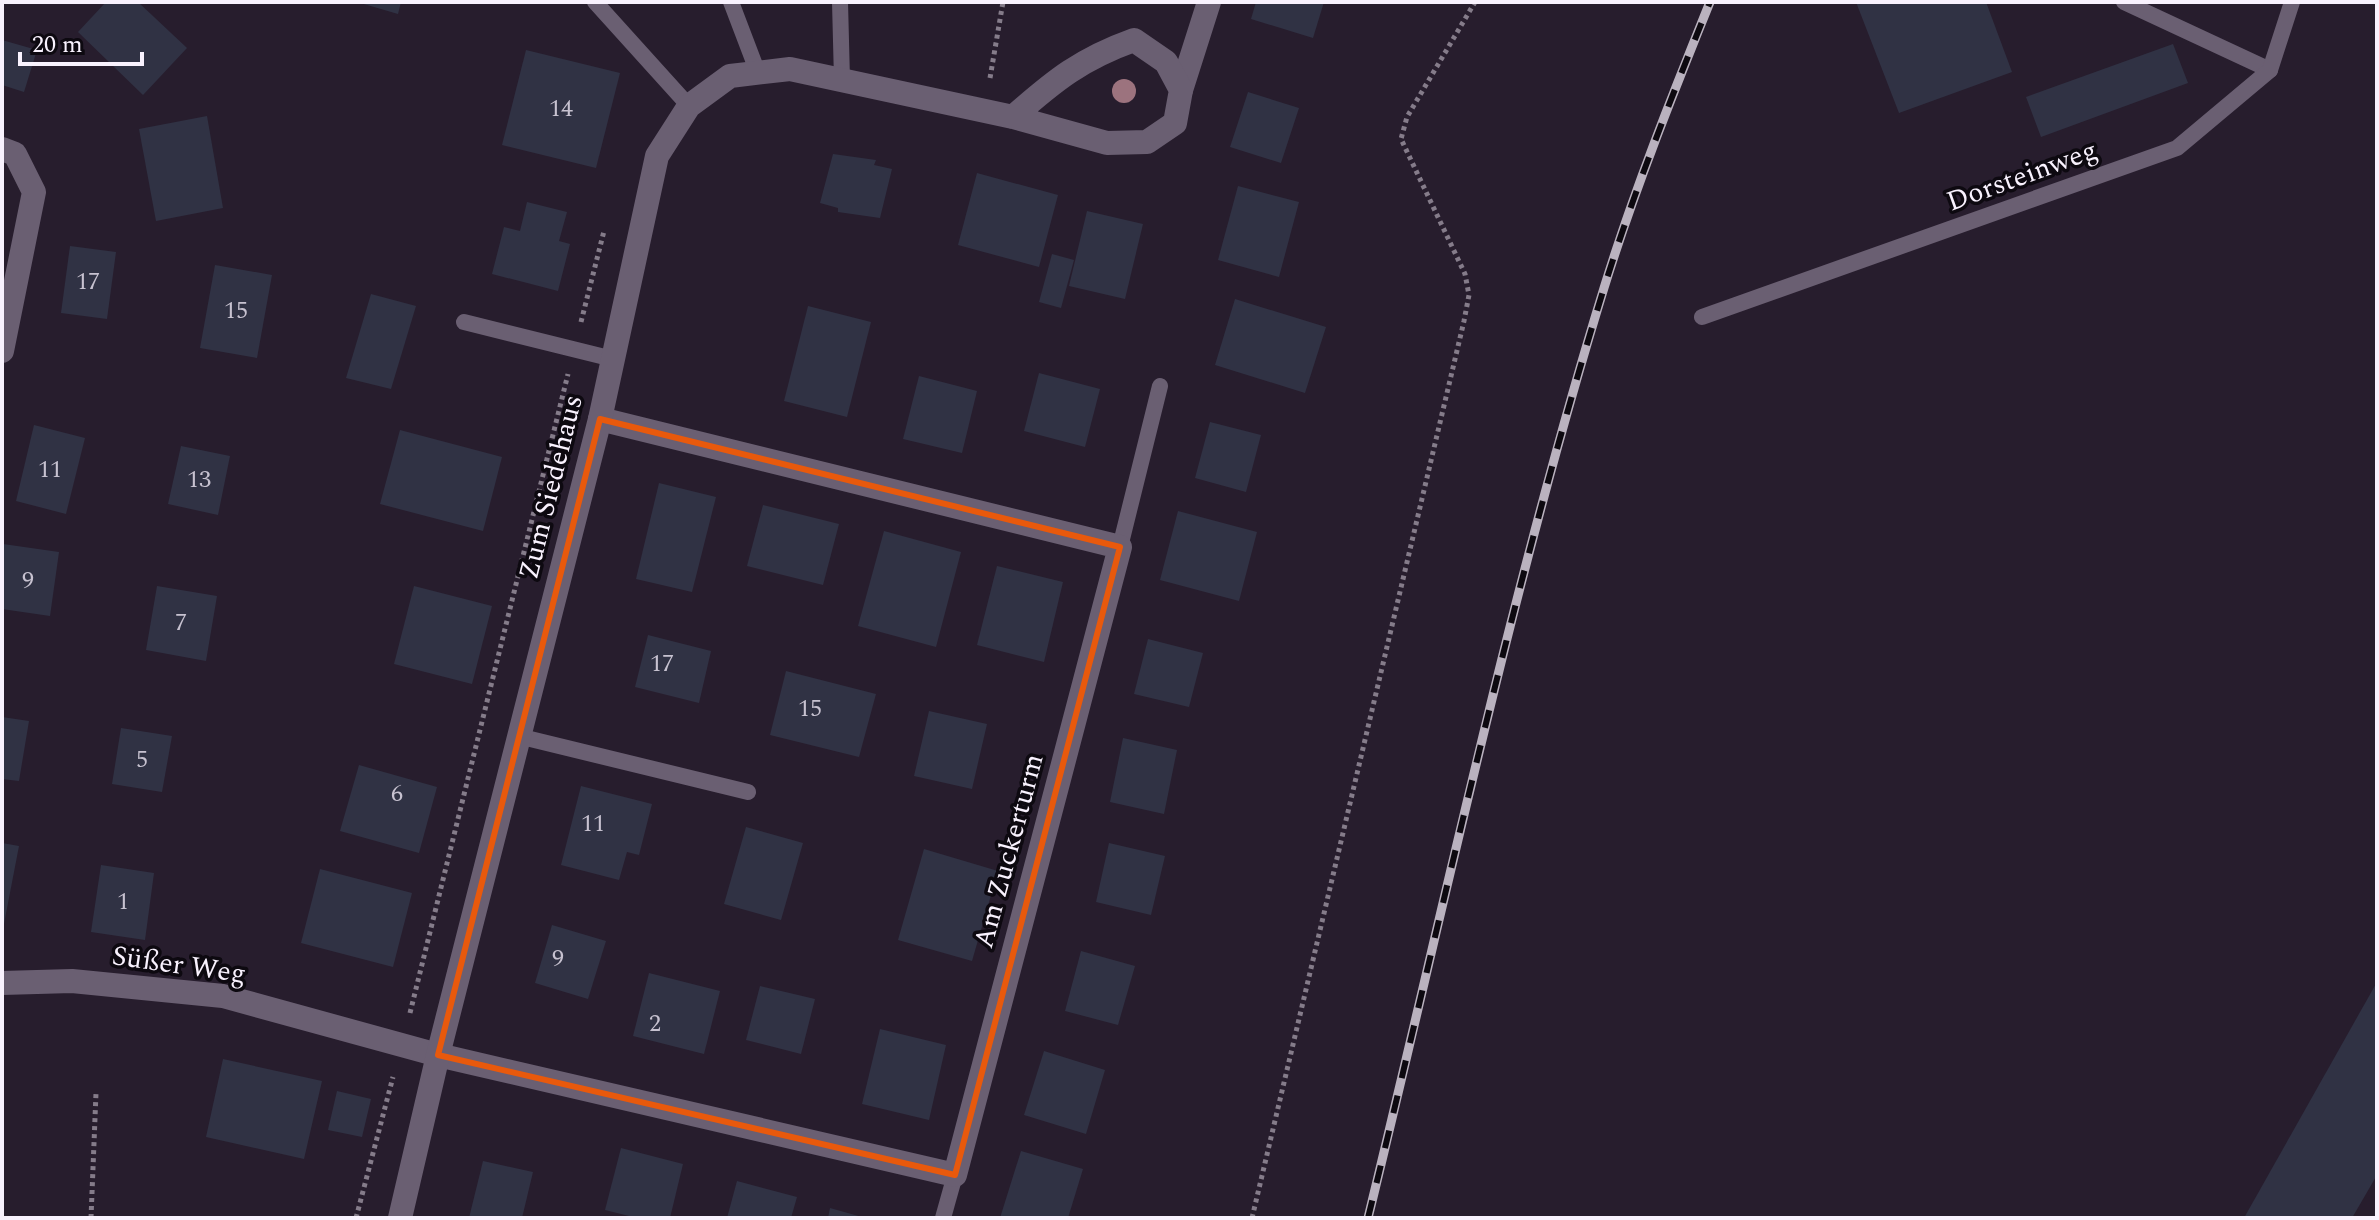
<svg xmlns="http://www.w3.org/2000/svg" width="2379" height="1220" font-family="Spectral,serif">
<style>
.building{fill:#303244}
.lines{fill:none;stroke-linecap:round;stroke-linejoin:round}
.path{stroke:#857c8a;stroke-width:5;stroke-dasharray:4 4;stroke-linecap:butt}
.lane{stroke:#6a5f72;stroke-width:16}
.street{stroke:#6a5f72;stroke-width:24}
.rail-casing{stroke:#bab2bf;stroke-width:9}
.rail{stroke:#0d0910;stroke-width:6;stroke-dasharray:18;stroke-linecap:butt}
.tree{fill:#9c737e}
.marked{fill:none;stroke:#e8590c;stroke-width:6;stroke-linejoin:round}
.labels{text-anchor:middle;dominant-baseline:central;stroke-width:7;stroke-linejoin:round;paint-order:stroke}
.number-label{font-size:24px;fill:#c7c2d0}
.street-label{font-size:28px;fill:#f9f2fe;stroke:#0d0910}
</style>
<rect width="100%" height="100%" fill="#271d2d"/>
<g class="building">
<path d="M106,2H138L187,48L143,95L78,32Z"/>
<path d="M357,2H401L398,14Z"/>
<path d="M1256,2H1324L1313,38L1251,19Z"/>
<path d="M1856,2H1986L2012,72L1899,113Z"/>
<path d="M2,40L37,50L24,92L2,85Z"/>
<path d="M2173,44L2188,83L2041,137L2026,97Z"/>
<path d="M526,50L620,73L596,168L502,145Z"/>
<path d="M1248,92L1299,108L1281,163L1230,147Z"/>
<path d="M207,116L223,208L156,221L139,129Z"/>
<path d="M833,154L876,160L874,165L892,169L880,218L838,212V208L820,203Z"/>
<path d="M977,173L1058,195L1039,267L958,245Z"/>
<path d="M1238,186L1299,202L1279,277L1218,260Z"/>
<path d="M527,202L567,212L559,241L570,244L558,291L492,274L504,227L520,231Z"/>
<path d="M1087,211L1143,224L1125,299L1069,286Z"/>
<path d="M70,246L116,252L107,319L61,313Z"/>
<path d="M1052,254L1074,260L1061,308L1039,302Z"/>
<path d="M215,265L272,275L257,358L200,348Z"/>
<path d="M371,294L416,306L391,389L346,378Z"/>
<path d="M1235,299L1326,327L1305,393L1215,365Z"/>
<path d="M808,306L871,322L847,417L784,401Z"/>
<path d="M1039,373L1100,389L1085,447L1024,431Z"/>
<path d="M919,376L977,391L962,453L903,439Z"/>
<path d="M1210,422L1261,435L1246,492L1195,478Z"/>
<path d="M34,425L85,438L66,514L16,501Z"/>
<path d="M400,430L502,457L483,531L380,504Z"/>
<path d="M181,446L230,456L218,515L168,504Z"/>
<path d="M659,483L716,497L692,592L636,579Z"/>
<path d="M763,505L839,524L823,585L747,566Z"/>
<path d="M1178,511L1257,532L1239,601L1160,580Z"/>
<path d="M884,531L961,552L936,647L858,626Z"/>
<path d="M3,544L59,552L50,616L2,609Z"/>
<path d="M997,566L1063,582L1044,662L977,645Z"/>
<path d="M157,586L217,596L206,661L146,650Z"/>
<path d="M414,586L492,606L472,684L394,664Z"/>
<path d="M648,635L711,651L699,703L635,687Z"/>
<path d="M1148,639L1203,653L1189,707L1134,694Z"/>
<path d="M786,671L876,694L859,757L770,735Z"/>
<path d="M929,711L987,724L972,789L914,776Z"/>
<path d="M2,717L29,721L19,781L2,779Z"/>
<path d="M121,728L172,736L162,792L112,784Z"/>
<path d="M1123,738L1177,750L1164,814L1110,802Z"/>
<path d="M359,765L437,787L419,853L340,831Z"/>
<path d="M581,786L652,804L639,855L627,852L619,880L561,865Z"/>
<path d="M746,827L803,843L781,920L724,904Z"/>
<path d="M2,843L19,846L3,929H2Z"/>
<path d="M1109,843L1165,856L1151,915L1096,902Z"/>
<path d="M924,849L998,871L972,961L898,940Z"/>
<path d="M101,865L154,873L145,940L91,932Z"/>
<path d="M320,869L412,893L393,967L301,943Z"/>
<path d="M552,925L606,941L588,999L535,983Z"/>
<path d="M1081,951L1135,966L1118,1025L1065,1011Z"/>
<path d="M649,973L720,991L704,1054L633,1036Z"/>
<path d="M2377,982V1175L2352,1218H2244Z"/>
<path d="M760,986L815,999L801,1054L746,1040Z"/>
<path d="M880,1029L946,1045L929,1120L862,1104Z"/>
<path d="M1044,1051L1105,1070L1086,1134L1024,1115Z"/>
<path d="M223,1059L322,1081L304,1159L206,1137Z"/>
<path d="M337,1091L371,1099L362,1137L328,1130Z"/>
<path d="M621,1148L683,1164L670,1218H637L605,1210Z"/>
<path d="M1021,1151L1083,1169L1068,1218H1000Z"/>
<path d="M483,1161L533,1172L522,1218H469Z"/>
<path d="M737,1181L797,1197L791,1218H727Z"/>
<path d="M830,1208L862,1217V1218H828Z"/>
</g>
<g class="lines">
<g class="path">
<path d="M990,78L1003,2"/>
<path d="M581,322L604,231"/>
<path d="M410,1013L568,374"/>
<path d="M91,1218L96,1093"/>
<path d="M356,1218L393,1077"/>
<path d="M1252,1218L1464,321L1469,295L1465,274L1401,139L1407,117L1475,2"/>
</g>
<g class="lane">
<path d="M595,2L689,106"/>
<path d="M731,2L758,73"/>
<path d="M840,2L842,80"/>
<path d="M2124,2L2270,70"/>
<path d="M1702,317L2177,148L2270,70L2292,2"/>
<path d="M464,322L613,359"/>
<path d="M1120,547L1160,386"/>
<path d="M518,736L748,792"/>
<path d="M943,1218L955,1175"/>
</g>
<g class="street">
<path d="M1181,90L1209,2"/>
<path d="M2,149L15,154L34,192L2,351"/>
<path d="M2,983L72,981L223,996L438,1055L955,1175L1120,547L600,419"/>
<path d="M400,1218L438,1055L600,419L657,156L689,106L730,76L790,69L1013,117L1107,143L1147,142L1175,123L1181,90L1166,62L1134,40C1081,59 1055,80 1013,117"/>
</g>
<defs>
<path id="rail" d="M1368,1218C1444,908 1510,593 1604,288C1634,191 1672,96 1710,2"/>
</defs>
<use href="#rail" class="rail-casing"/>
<use href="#rail" class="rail"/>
</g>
<circle class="tree" cx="1124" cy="91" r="12"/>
<path class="marked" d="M600,419L1120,547L955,1175L438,1055Z"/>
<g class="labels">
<g class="number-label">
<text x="561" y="109">14</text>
<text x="88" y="282">17</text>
<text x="236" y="311">15</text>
<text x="50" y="470">11</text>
<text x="199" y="480">13</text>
<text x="28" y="581">9</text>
<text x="181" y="623">7</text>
<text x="662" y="664">17</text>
<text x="810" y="709">15</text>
<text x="142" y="760">5</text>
<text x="397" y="794">6</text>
<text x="593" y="824">11</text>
<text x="123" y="902">1</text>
<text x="558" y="959">9</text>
<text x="655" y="1024">2</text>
</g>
<g class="street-label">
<text transform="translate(2022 176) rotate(-20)">Dorsteinweg</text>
<text transform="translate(551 487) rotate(-76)">Zum Siedehaus</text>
<text transform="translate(1009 851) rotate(-75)">Am Zuckerturm</text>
<text transform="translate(179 965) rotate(8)">Süßer Weg</text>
</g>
</g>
<rect width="2379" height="1220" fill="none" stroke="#f9f2fe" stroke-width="8"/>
<path d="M20 52v12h122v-12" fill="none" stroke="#f9f2fe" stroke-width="4"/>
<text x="32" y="52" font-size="24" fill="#f9f2fe" stroke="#0d0910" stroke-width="6" paint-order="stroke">20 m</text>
</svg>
